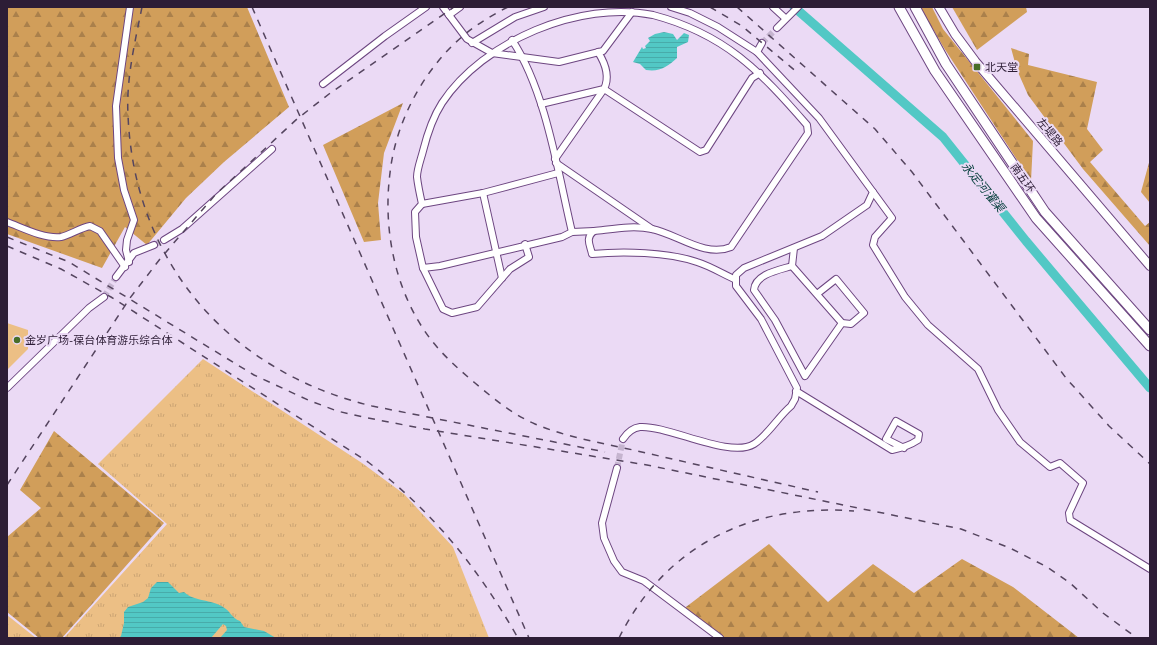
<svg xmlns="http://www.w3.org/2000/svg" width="1157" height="645" font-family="'Public Sans','Noto Sans SC',sans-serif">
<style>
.grass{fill:url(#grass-tufts)}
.forest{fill:url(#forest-firs)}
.pitch{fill:#ecbf85}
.water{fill:url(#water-rules)}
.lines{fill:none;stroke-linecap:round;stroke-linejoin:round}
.river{stroke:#52c8c5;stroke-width:9}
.minor-tunnel{stroke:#c5b4cf;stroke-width:6;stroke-dasharray:6 3;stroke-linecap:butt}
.minor-casing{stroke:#6d4681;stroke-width:8}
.major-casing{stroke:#6d4681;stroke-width:10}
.highway-casing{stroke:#6d4681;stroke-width:11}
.minor{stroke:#fff;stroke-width:6}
.major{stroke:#fff;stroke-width:8}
.highway{stroke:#fff;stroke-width:9}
.rail{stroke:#55455f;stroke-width:1.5;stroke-dasharray:7 7;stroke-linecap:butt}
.poi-dot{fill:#486e28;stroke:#ebdaf5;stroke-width:1.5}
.labels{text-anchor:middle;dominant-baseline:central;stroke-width:4;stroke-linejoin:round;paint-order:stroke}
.poi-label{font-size:11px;fill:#2d1d36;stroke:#ebdaf5;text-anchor:start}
.street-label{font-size:11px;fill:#2d1d36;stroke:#ebdaf5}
.water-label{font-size:12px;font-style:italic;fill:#0e4443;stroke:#ebdaf5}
</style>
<defs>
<pattern id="grass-tufts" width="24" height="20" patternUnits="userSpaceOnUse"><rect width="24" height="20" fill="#ecbf85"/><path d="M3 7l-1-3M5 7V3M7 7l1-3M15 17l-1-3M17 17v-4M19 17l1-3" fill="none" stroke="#cba473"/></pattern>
<pattern id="forest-firs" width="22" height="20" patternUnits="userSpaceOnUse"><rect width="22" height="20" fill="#d19e5a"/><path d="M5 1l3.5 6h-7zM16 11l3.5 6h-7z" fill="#aa804b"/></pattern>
<pattern id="water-rules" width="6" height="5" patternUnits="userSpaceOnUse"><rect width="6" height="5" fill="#52c8c5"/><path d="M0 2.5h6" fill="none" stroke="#48abaa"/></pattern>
</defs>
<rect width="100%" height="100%" fill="#ebdaf5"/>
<g class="grass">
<path d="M203,359L362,463L404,494L453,547L489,638H64L167,524L98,464Z"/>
<path d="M7,615L36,638H7Z"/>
</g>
<g class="forest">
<path d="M7,7H247L289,107L224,162L186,198L147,245L125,227L102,268L7,234Z"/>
<path d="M920,7H932L943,29L1033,141L1031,181L944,48Z"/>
<path d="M952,7H1026L1027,12L977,50Z"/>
<path d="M1011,48L1029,54L1028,65L1097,82L1087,129L1103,150L1090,162L1145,226L1150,222V246L1083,169L1028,95L1017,70Z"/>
<path d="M403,103L384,153L378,203L381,240L364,242L323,145Z"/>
<path d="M1150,159V203L1141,192Z"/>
<path d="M54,431L164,523L62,638H39L7,612V537L41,508L20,490Z"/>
<path d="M769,544L828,602L873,564L914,593L962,559L1013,587L1079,638H718L682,610Z"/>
</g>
<path class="pitch" d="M7,323L28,330V349L7,370Z"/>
<g class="water">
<path d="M664,32L673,34L677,40L684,33L689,35L688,42L677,47V58C667,67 660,72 646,70L640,64L633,62L642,47L643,49L646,48L645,46L650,41L648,38L655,34Z"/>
<path d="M157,582H168L179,593L184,592C195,602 211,599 223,607C231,611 231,618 240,621L244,627L264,631L276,638H220L227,630L226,626L223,624L211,638H119L121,636L124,623V612L128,607L143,602L148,598L151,588Z"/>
</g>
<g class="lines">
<path class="river" d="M794,7L943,137L1026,241L1150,388"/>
<g class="minor-tunnel">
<path d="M762,43L777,28"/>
<path d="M154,245L164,240"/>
<path d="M104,297L116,277"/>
<path d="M617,468L623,439"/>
</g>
<defs>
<g id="minor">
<path d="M443,7L467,39L492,53L559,62L603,51L632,12"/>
<path d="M773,7L785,18"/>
<path d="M449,15L460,7"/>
<path d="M777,28L798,7"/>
<path d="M512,40C546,91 558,173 572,232L594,231"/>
<path d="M472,43L515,17L544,7"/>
<path d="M757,52L762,43"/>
<path d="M323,84L385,36L426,7"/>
<path d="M541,104L604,89C610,77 605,63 598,52"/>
<path d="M555,159L604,89L700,152L706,150L752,78L760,73"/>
<path d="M556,163L652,229"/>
<path d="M873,192L892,218L875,237L873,245L905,297L928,325L978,369L998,410L1020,442L1050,467L1060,463L1083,483L1069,513L1070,520L1150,569"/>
<path d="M483,193L502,278"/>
<path d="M422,204L483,193L558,173"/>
<path d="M7,222C23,228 44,239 61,237C70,235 80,228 90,226L100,231L125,267"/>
<path d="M572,232L562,237L440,266L423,268L416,237L415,212L422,204C420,195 418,186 417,177C417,169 421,159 423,151C427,135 433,117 442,103C483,41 580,0 653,15C725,34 760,71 807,125L808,133L731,247C705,258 677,234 652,229C633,225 613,229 594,231C585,238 590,245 592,254C623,251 667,252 697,262C710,266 723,274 736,280"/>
<path d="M164,240L182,229L272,149"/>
<path d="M794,248L792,266L842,323L851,324L864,313L836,279L817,294"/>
<path d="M129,262L126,250L127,240L134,220L124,190L118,158L116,106L130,7"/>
<path d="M792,266C779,270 755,274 754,290L775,320L805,376L842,323"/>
<path d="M423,268L443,309L452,313L477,307L510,269L529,257L525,244"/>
<path d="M116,277L134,253L154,245"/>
<path d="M7,388L89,308L104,297"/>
<path d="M796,391L892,450C902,448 909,446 918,440L919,434L896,421L886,439L904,448"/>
<path d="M623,439C627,433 632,428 640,427C668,425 730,459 754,444C768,435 778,417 791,406L795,399L797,388L761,319L736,286V275L744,268L822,236L867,205L873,192L819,118L757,52L718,27L690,13L671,7"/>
<path d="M617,468L602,523L604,538L614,561L622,572L644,581L720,638"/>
</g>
<path id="major" d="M939,7L955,34L975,61L1150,266"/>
<g id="highway">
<path d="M899,7L935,71L1036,218L1150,346"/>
<path d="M915,7L946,64L1045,212L1150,330"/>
</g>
</defs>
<use href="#minor" class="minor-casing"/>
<use href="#major" class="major-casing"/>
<use href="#highway" class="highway-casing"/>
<use href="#minor" class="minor"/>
<use href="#major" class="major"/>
<use href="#highway" class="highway"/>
<g class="rail">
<path d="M142,7C135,42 126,79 128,115C134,263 230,372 372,406L605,452"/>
<path d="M252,7L529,638"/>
<path d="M508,7C496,13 484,20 473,28C428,61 396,118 390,173C383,227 394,285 424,330C438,351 456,367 475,383C494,399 512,414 535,424C571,439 609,444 646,453C703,466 760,479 818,492"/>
<path d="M710,7L742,26L798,73"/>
<path d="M737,7L875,129L912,172L1066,378L1109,426L1150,464"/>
<path d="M7,237L69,262L254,375L308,400L337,411L363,417L425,429L647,465L961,529L1010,548L1047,567L1070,583L1103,613L1137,638"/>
<path d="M7,246L61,269L111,297L368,462C434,513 476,565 518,638"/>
<path d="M7,485L130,298L160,259L216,194L297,119L329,94L454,7"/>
<path d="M619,638C665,545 753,503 854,511"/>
</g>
</g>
<g class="poi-dot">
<rect x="973" y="63" width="8" height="8" rx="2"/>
<circle cx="17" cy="340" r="4"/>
</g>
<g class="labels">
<g class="poi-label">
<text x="985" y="67">北天堂</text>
<text x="25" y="340">金岁广场-葆台体育游乐综合体</text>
</g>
<g class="street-label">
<text transform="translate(1050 132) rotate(50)">左堤路</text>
<text transform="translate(1023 178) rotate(55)">南五环</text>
</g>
<g class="water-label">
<text transform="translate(983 187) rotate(51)">永定河灌渠</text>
</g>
</g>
<rect width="1157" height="645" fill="none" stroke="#2d1d36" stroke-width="16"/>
</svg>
